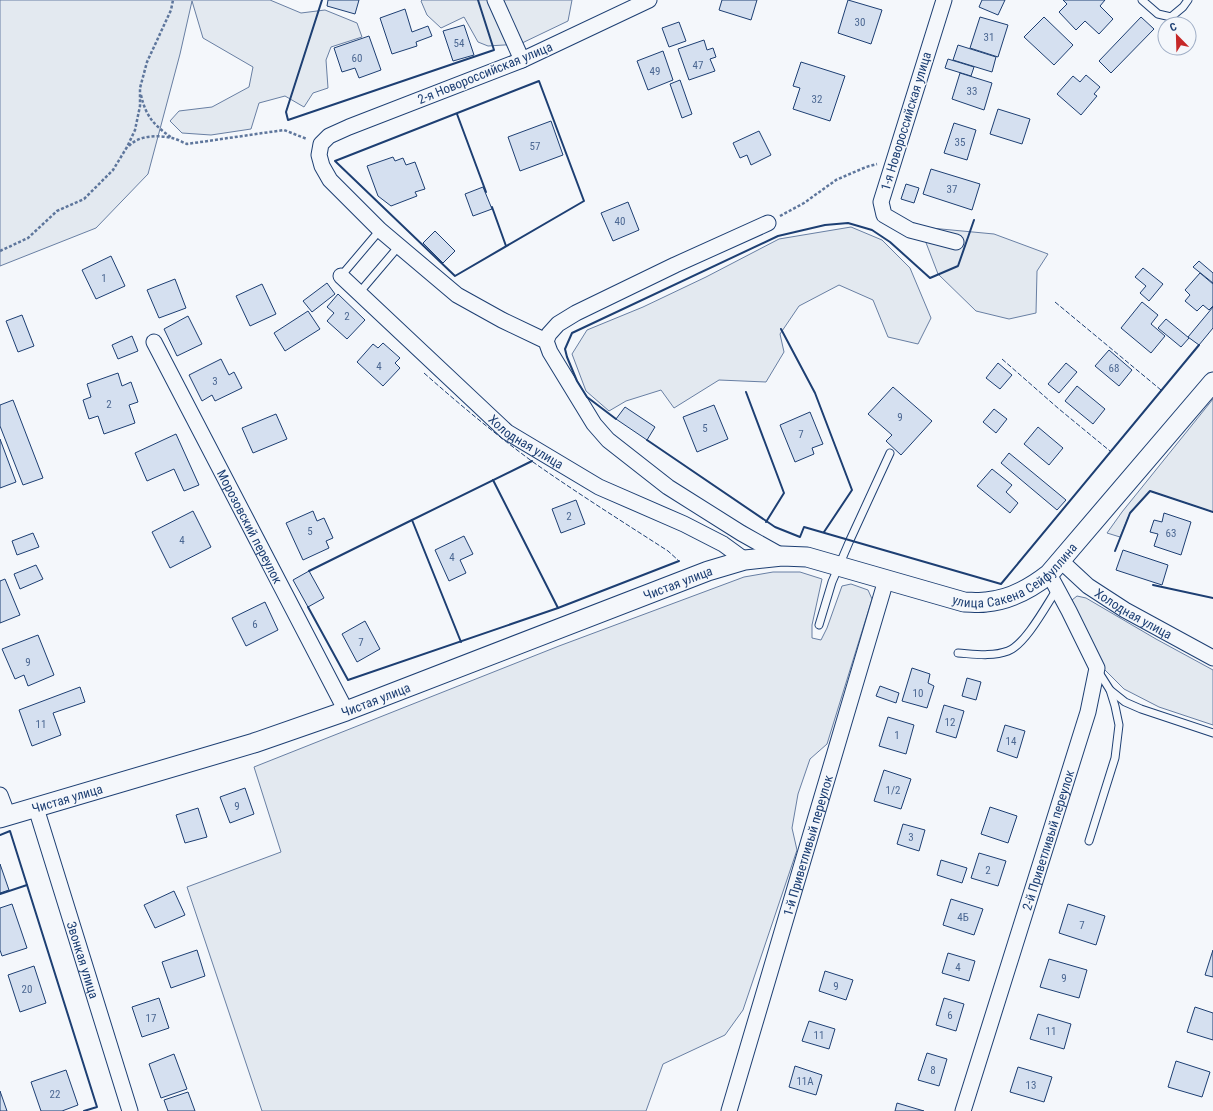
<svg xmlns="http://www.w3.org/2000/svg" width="1213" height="1111" font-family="'Roboto Condensed',sans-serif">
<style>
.green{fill:#e3e9f0;stroke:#687fa3}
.building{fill:#d5e0f0;stroke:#1d3f73}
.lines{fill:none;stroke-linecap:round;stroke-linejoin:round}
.service-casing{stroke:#1d3f73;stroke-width:9}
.minor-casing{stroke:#1d3f73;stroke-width:17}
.tertiary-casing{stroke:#1d3f73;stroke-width:21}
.path{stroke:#5e769c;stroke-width:2.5;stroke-dasharray:3 2;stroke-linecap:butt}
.service{stroke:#f4f7fb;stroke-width:7}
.minor{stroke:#f4f7fb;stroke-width:15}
.tertiary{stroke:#f4f7fb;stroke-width:19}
.fence{stroke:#1d3f73;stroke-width:1;stroke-dasharray:5 2;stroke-linecap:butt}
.wall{stroke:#1d3f73;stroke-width:2}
.labels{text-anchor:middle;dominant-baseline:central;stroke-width:3;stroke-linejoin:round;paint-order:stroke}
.number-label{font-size:11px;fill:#4b6792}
.street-label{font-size:13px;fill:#1d3f73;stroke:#f4f7fb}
</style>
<rect width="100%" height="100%" fill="#f4f7fb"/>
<g class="green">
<path d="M0,0H270L301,13L325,10L357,23L362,37L331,47L326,60L328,88L313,93L304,107L285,96L259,103L251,129L211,135L182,133L170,121L179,111L212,107L249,87L253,67L203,38L192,1L180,54L148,174L96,228L0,266Z"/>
<path d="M422,0H572L568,21L520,44L488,46L478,42L464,17L441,28L427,15L421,1Z"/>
<path d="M851,227L882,240L910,268L931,318L918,344L888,337L873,300L839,285L799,306L780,334L784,352L766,382L719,380L674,408L661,390L626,401L609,411L586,391L572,354L587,330L643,307L706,277L779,239Z"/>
<path d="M920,227L994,234L1048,254L1037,271L1036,313L1009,319L976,311L938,274Z"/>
<path d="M1213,399V512L1150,491L1130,513L1120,537L1107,533L1122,512Z"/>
<path d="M773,572H800L822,579L812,625V638L821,640L827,628L842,586L851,584L868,590L872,599L827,744L810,759L798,794L792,828L797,850L743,1010L725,1035L663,1064L646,1111H262L187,887L281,852L254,767L559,646L744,577Z"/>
<path d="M1077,596L1086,598L1156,639L1213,670V725L1159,707L1124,689L1102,667L1072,600Z"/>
</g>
<g class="building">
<path d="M328,0H359L355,14L327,6Z"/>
<path d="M722,0H757L751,20L719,10Z"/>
<path d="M848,0L882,10L871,44L838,33Z"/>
<path d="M982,0H1005L998,15L979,7Z"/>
<path d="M1063,0H1105L1100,6L1113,19L1099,34L1085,21L1076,30L1059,12L1067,4Z"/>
<path d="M405,9L412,32L428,26L432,36L416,42L417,46L392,54L380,18Z"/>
<path d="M980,17L1008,25L998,57L970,48Z"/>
<path d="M1044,17L1073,45L1054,65L1024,37Z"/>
<path d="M1141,17L1154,29L1111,73L1099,61Z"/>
<path d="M679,22L686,41L669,47L662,28Z"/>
<path d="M464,25L474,55L453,61L443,31Z"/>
<path d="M369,36L381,70L359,78L355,68L342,72L334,48Z"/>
<path d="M704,40L707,50L713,48L716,57L710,59L715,71L689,80L678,49Z"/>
<path d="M958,45L996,57L992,72L953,60Z"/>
<path d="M663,51L673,80L648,90L637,61Z"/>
<path d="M948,59L974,67L971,76L945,68Z"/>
<path d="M801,62L845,76L830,121L793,109L800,88L793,86Z"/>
<path d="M960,73L992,83L984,110L952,99Z"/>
<path d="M1086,75L1100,87L1094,94L1097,96L1081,115L1057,94L1073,76L1080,82Z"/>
<path d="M680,80L692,114L682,118L670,84Z"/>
<path d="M998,109L1030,119L1022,144L990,134Z"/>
<path d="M551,121L563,155L520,171L508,137Z"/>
<path d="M954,123L976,130L967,160L944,153Z"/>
<path d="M759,131L771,155L751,165L747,155L740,158L733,143Z"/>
<path d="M393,157L395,161L403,158L406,165L415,162L425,189L415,192L417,196L391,206L378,196L367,166Z"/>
<path d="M931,169L980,184L972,210L923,194Z"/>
<path d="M906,184L919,188L914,203L901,199Z"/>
<path d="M483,187L492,209L473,216L465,194Z"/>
<path d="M628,202L639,230L613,241L601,213Z"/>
<path d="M435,231L455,251L443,263L423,243Z"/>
<path d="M111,256L125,286L96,299L82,270Z"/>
<path d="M1199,261L1213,273V283L1193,267Z"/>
<path d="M1143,268L1163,284L1149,301L1140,293L1146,286L1135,277Z"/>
<path d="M1200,273L1213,284V306L1209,310L1203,305L1197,311L1185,301L1190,295L1185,290Z"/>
<path d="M175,279L186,308L159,318L147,290Z"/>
<path d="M327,283L335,294L312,312L303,301Z"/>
<path d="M262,284L276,314L250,326L236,296Z"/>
<path d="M338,294L365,320L347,339L327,321L334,313L327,307Z"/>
<path d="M1142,302L1158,315L1151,324L1165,336L1151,353L1121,328Z"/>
<path d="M1213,307V328L1199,345L1188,337Z"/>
<path d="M308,311L320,329L285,351L274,333Z"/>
<path d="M22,315L34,346L18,352L6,321Z"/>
<path d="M188,316L202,344L177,356L164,329Z"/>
<path d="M1166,319L1189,338L1181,347L1158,328Z"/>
<path d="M132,336L138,351L118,359L112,345Z"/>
<path d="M383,343L400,358L395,363L400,368L383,386L357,362L373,344L378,348Z"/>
<path d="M1109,350L1132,370L1119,386L1095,366Z"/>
<path d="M221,359L229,375L234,372L242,388L215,401L212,395L202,401L189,375Z"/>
<path d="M998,363L1012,375L1000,389L986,378Z"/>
<path d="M1066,363L1077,372L1059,393L1048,384Z"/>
<path d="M118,373L122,386L131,382L138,402L129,405L135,423L104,434L98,416L89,419L83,400L91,397L87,384Z"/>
<path d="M1077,386L1105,409L1093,424L1065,401Z"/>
<path d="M893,387L932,421L901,455L886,441L892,435L868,414Z"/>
<path d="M13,400L43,478L23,485L0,426V405Z"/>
<path d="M714,405L728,439L697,452L683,417Z"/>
<path d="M625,407L655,427L647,440L616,419Z"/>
<path d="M994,409L1007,419L996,433L983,422Z"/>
<path d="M810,412L823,444L812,448L814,454L795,462L780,425Z"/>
<path d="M276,414L287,439L253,453L242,428Z"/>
<path d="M1038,427L1063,448L1049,465L1024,444Z"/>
<path d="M176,434L199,485L184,491L174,469L147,481L135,453Z"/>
<path d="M0,439L16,482L0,488Z"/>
<path d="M1009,453L1066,500L1057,510L1001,463Z"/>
<path d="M992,469L1012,485L1006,492L1018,503L1010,513L977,486Z"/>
<path d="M576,500L585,524L561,533L552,509Z"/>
<path d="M193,511L211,547L170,568L152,532Z"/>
<path d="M313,511L317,521L324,518L333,538L326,541L329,548L303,560L286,523Z"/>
<path d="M1164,513L1191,522L1181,555L1154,546L1158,534L1150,532L1154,520L1162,522Z"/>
<path d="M33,533L39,547L17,555L12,541Z"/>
<path d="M464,536L473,554L460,560L466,573L449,581L435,550Z"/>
<path d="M1123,550L1168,565L1162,585L1116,570Z"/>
<path d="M36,565L43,579L20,589L14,574Z"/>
<path d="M309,571L324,598L308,607L293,580Z"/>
<path d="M5,579L20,615L0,623V581Z"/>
<path d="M265,602L278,630L246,646L232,618Z"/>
<path d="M365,621L380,649L357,662L342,634Z"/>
<path d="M38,635L54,675L28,686L24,675L15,679L2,649Z"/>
<path d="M912,668L930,674L928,683L934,686L927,708L902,701Z"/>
<path d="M967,678L981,682L976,700L962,696Z"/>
<path d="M880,686L899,693L896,703L876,696Z"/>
<path d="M80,687L85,702L53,713L61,735L32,746L19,710Z"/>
<path d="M944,705L964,711L956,738L936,732Z"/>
<path d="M888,717L914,725L906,754L879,746Z"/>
<path d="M1005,725L1025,731L1017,758L997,751Z"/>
<path d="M884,770L911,779L901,809L874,801Z"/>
<path d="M245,788L254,814L230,823L220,797Z"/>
<path d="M990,807L1017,816L1008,843L981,834Z"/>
<path d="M198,808L207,837L185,843L176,815Z"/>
<path d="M903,824L925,830L919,851L897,844Z"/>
<path d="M979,853L1006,861L998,886L971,878Z"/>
<path d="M941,860L967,868L962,883L937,875Z"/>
<path d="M0,864L9,890L0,893Z"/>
<path d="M174,891L185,915L155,928L144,905Z"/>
<path d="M951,899L983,909L974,935L943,925Z"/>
<path d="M12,904L27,948L2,956L0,950V908Z"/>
<path d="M1068,904L1105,916L1096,945L1059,933Z"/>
<path d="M197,950L205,976L171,988L162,962Z"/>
<path d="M1213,950V977L1205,975Z"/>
<path d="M948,953L975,961L969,981L942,973Z"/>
<path d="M1049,959L1087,970L1079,998L1040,987Z"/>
<path d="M34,966L46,1003L20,1012L8,975Z"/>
<path d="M825,971L853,980L846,1000L819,991Z"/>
<path d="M159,998L169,1028L142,1037L132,1007Z"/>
<path d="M944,998L964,1004L956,1031L936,1025Z"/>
<path d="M1195,1007L1213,1013V1040L1187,1032Z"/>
<path d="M1038,1014L1071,1024L1064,1049L1030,1039Z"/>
<path d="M809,1021L835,1029L829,1049L802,1041Z"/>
<path d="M927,1053L947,1059L939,1086L918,1080Z"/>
<path d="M174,1054L187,1089L161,1098L149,1064Z"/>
<path d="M1176,1061L1210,1072L1202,1097L1168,1087Z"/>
<path d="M795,1066L822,1075L816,1095L789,1087Z"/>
<path d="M1018,1067L1052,1077L1044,1102L1010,1092Z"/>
<path d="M66,1070L78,1105L62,1111H41L31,1082Z"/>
<path d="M0,1091L7,1111H0Z"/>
<path d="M188,1092L195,1111H168L164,1100Z"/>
<path d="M897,1103L924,1111H895Z"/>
</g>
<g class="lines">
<defs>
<g id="service">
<path d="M1142,0L1158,14L1171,17L1183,7L1188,0"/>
<path d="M341,276L380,230"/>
<path d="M359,293L399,246"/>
<path d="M819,625L832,582L850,540L890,453"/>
<path d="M958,653C974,654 992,657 1008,651C1025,645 1046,606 1057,589"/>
<path d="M1098,671L1110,690L1125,702L1141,709L1213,733"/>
<path d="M1089,841L1115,758L1119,725L1115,706L1110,690"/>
</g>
<g id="minor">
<path d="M495,0L522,60"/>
<path d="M649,0L522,60L349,127L329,136L321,144L319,155L322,166L330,180L380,230L457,295L502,320L546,341L550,352L594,424L608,440L668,487L741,533L782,556"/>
<path d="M944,0L881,202L884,215L910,230L956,242"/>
<path id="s1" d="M341,276L507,432L599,487L684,524L723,544L745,560"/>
<path d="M546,341L549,334L558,324L576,313L675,265L768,223"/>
<path id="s2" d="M154,342L346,711"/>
<path id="s3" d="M1061,561L1088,586L1125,610L1213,658"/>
<path d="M0,795L8,816"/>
<path id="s4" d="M36,808L130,1111"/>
<path id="s5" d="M729,1111L886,580"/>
<path id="s6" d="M963,1111L1088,712L1097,668L1069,611L1049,574"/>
</g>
<g id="tertiary">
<path id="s7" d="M0,818L254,743L346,711L708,571L745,560L782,556L807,557L964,602C971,602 979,603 986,602C1010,600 1030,589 1049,574L1213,382"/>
</g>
</defs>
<use href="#service" class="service-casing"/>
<use href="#minor" class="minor-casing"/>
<use href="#tertiary" class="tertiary-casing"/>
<g class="path">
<path d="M141,95C146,117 154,125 172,138"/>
<path d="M129,146C139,135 158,135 172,138C177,139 182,142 187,144L284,130L307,139"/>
<path d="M780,216L804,203L836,180L866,167L877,164"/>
<path d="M0,251L28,238L57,211L84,199L113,170L127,147L135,130L140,106V88L147,62L171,10L173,0"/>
</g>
<use href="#service" class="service"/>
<use href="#minor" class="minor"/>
<use href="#tertiary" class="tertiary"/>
<g class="fence">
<path d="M1055,302L1161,390"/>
<path d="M1002,359L1059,409L1110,451"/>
<path d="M424,373C459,404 495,434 533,462C577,493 623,522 668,551L679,561"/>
</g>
<g class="wall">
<path d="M322,0L286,112L288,120L494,50L478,0"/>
<path d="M539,81L584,201L455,276L335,161Z"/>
<path d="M457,114L486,192"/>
<path d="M492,207L506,246"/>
<path d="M781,329L815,393L852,490L824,532"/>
<path d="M746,392L784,493L766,522"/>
<path d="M616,419L587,397L577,381L567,357L565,349L572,333L778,236L825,225L848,223L872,230L890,242L930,278L958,266L974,220"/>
<path d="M647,440L775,527L800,537L804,527L1001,584L1199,345"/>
<path d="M493,480L558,608"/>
<path d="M1115,551L1130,513L1150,491L1213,512"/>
<path d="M309,571L412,520"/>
<path d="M1153,585L1213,598"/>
<path d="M308,607L348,680L558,608L679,561"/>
<path d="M461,642L412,520L532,461"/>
<path d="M0,835L10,831L97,1107L84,1111"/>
<path d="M0,894L27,885"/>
</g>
</g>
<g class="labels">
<g class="number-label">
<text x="860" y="22">30</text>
<text x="989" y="37">31</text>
<text x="459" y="43">54</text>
<text x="357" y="58">60</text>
<text x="698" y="65">47</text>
<text x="655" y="71">49</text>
<text x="972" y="91">33</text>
<text x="817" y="99">32</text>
<text x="960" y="142">35</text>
<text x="535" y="146">57</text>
<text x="952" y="189">37</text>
<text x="620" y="221">40</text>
<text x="104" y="278">1</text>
<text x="347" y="316">2</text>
<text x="379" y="366">4</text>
<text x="1114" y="368">68</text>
<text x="215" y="381">3</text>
<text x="109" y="404">2</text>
<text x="900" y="417">9</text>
<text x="705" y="428">5</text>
<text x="801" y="434">7</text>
<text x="569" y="516">2</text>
<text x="310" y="531">5</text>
<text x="1171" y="533">63</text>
<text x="182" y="540">4</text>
<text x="452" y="557">4</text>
<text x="255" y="624">6</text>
<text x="361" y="642">7</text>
<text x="28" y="662">9</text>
<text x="918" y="693">10</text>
<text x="950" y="722">12</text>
<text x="41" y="724">11</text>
<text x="897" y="735">1</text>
<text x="1011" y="741">14</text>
<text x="893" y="790">1/2</text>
<text x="237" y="806">9</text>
<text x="911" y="837">3</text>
<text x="988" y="870">2</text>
<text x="963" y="917">4Б</text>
<text x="1082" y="925">7</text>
<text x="958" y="967">4</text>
<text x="1064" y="978">9</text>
<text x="836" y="986">9</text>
<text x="27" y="989">20</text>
<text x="950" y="1015">6</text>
<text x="151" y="1018">17</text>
<text x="1051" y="1031">11</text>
<text x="819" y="1035">11</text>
<text x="933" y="1070">8</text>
<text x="805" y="1081">11А</text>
<text x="1031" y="1085">13</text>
<text x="55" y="1094">22</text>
</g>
<g class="street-label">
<text transform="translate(485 73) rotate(-22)">2-я Новороссийская улица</text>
<text transform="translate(906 121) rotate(-73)">1-я Новороссийская улица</text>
<text stroke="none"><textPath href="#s1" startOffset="249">Холодная улица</textPath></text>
<text stroke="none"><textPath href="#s2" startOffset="208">Морозовский переулок</textPath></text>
<text stroke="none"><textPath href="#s7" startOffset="1074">улица Сакена Сейфуллина</textPath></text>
<text stroke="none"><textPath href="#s7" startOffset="718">Чистая улица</textPath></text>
<text stroke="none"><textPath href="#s3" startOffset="90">Холодная улица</textPath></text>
<text stroke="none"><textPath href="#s7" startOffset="394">Чистая улица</textPath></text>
<text stroke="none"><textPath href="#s7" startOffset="70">Чистая улица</textPath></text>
<text stroke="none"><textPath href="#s6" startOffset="284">2-й Приветливый переулок</textPath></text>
<text stroke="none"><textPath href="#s5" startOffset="277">1-й Приветливый переулок</textPath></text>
<text stroke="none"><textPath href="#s4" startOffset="159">Звонкая улица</textPath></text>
</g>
</g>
<g transform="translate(1177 36) rotate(337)"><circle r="19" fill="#f4f7fb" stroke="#9eadc5"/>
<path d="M0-3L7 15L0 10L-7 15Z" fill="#c62828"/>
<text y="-6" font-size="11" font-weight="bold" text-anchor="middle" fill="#1d3f73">С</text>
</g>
</svg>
